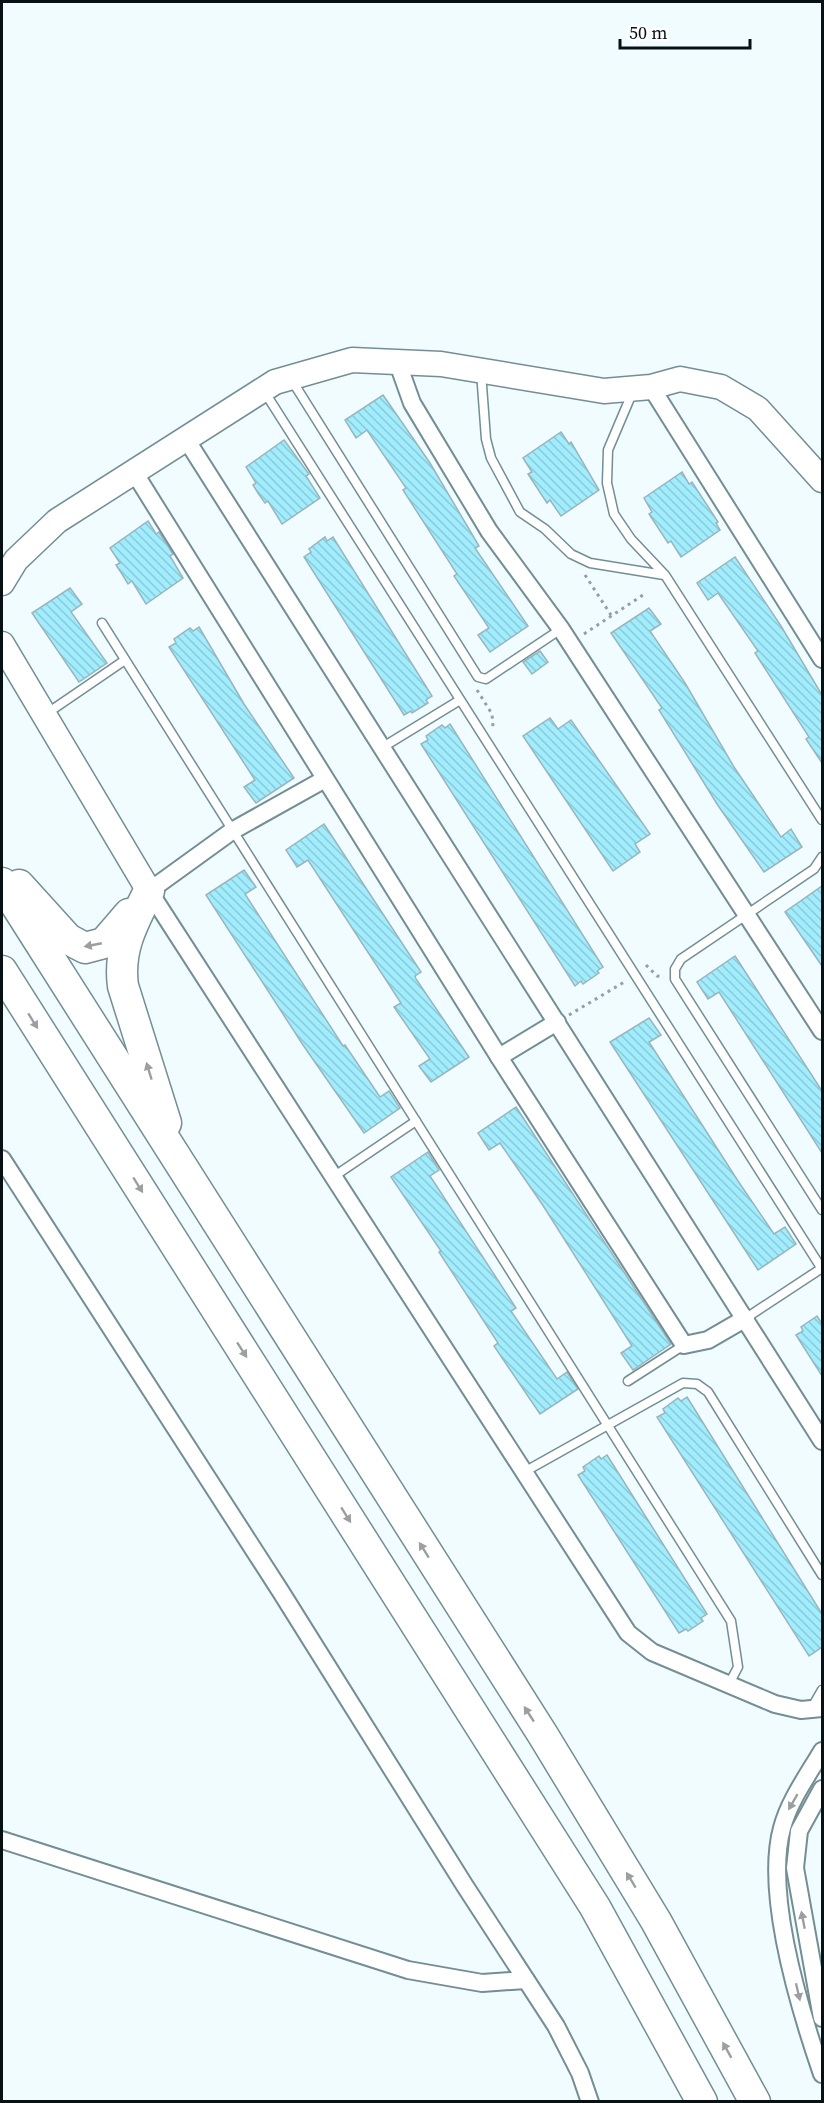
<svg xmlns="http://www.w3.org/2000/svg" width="824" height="2103" font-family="'Source Serif 4',serif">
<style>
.building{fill:url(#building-back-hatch);stroke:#99b5bb;stroke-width:1.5}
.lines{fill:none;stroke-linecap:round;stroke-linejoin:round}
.lane-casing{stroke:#738e94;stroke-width:11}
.street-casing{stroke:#738e94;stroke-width:20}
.secondary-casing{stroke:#738e94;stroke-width:27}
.highway-casing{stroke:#738e94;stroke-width:33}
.path{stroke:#95a0a3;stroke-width:3;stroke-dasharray:3 4.5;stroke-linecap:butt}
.lane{stroke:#fff;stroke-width:8}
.street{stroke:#fff;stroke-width:16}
.secondary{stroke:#fff;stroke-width:24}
.highway{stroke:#fff;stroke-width:30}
.oneway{fill:#9c9fa1}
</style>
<defs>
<pattern id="building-back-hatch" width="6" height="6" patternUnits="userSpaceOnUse" patternTransform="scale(1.5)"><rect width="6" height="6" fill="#a1edfe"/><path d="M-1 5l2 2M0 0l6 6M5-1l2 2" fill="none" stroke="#89cad9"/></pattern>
</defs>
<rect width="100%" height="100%" fill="#f0fcff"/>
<g class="building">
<path d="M383,395L430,463L479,546L475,548L528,626L490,652L478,635L489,628L454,576L457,574L403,490L406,488L367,430L356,438L345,420Z"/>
<path d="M561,432L569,444L571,442L599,490L561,516L550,500L547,503L528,474L532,472L523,458Z"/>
<path d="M284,440L309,474L306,476L320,498L282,524L268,501L265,503L258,493L253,485L256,483L246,467Z"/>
<path d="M682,472L689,484L692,482L718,522L716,523L720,530L681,557L671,541L668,543L649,514L652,512L644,498Z"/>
<path d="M148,521L156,534L159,532L173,554L170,556L183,578L146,604L132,581L128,584L122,574L116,565L120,563L110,548Z"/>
<path d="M325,537L327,541L333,537L432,696L426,700L428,703L412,713L411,711L404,715L304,557L311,552L309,549Z"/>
<path d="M735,557L781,626L822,695V763L806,739L809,737L755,653L758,651L718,593L708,600L697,583Z"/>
<path d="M70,588L82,604L71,612L107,663L79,682L32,613Z"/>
<path d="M649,608L661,624L650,631L685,683L734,767L781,837L791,829L802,847L764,872L717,804L659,710L662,708L611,633Z"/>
<path d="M199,627L244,704L294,778L256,803L244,787L255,780L169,647L176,643L174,639L190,628L193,631Z"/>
<path d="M540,651L548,662L532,674L523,662Z"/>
<path d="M550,718L558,729L571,720L650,834L635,844L640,852L613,871L523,736Z"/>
<path d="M450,724L603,967L597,971L599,973L583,984L581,981L575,986L421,744L428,740L426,736L442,725L445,728Z"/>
<path d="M324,824L421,972L415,976L416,979L469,1057L431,1082L419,1066L430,1059L394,1007L401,1003L308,860L297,867L286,850Z"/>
<path d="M244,870L256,887L245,894L343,1046L345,1045L380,1097L389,1091L400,1108L364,1133L303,1045L206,895Z"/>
<path d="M822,886V966L785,912Z"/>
<path d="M735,956L822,1091V1153L719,992L708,999L697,982Z"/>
<path d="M649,1018L661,1035L649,1042L738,1181L774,1234L785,1227L796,1244L758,1270L610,1042Z"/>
<path d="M516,1107L671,1344L633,1370L621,1353L632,1346L542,1204L500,1143L489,1150L478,1133Z"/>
<path d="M428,1152L439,1170L430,1176L516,1308L511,1311L557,1379L567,1372L578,1389L540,1414L494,1346L498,1343L439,1252L441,1251L391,1177Z"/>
<path d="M817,1316L822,1324V1376L796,1335L803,1331L801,1327Z"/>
<path d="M687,1397L822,1614V1647L809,1656L657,1417L665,1413L663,1409L678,1398L681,1401Z"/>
<path d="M607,1455L707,1614L701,1618L703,1621L688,1631L686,1629L679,1633L578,1475L585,1471L583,1467L599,1456L601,1459Z"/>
</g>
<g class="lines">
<defs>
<g id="lane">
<path d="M481,372L486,439L491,458L520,512L545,529L571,554L590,563L664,575"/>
<path d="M291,379L478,677L486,679L561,629"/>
<path d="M264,391L822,1269"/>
<path d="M633,391L608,450L607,483L614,514L631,539L665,575L822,820"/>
<path d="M102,623L731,1621L738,1667L729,1684"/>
<path d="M46,714L125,660"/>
<path d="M383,747L460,700"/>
<path d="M822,857L814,869L681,959L675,969V979L822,1210"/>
<path d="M333,1177L416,1121"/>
<path d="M746,1318L822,1268"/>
<path d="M628,1381L684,1345"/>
<path d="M524,1472L683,1383L697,1384L708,1392L822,1575"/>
<path d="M811,1709L822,1690"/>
</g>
<g id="street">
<path d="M397,361L412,403L489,531L561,629L822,1031"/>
<path d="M651,387L822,659"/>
<path d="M186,439L822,1441"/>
<path d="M134,472L499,1057L684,1345L708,1340L746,1318"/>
<path d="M325,779L232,831L149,891L628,1633L652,1652L775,1704L801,1710L822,1708"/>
<path d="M499,1057L557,1022"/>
<path d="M2,1159L281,1592L465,1886L556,2026L580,2073L590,2102"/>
<path d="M822,1751C808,1775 789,1801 782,1828C764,1894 800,2010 822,2074"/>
<path d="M822,1789L799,1831L795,1868L822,2018"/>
<path d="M2,1840L408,1970L482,1983L526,1980"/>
</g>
<g id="secondary">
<path d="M2,583L16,560L57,521L275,382L352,360L441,364L604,391L651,387L680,379L721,387L758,409L822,480"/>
<path d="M2,644L149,891"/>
</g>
<g id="highway">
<path d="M2,883L543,1735L656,1921L755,2102"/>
<path d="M19,885L68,939L85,948L104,943L129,914"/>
<path d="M149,891C133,923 118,949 123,986L166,1123"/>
<path d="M2,971L595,1907L702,2102"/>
</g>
</defs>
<use href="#lane" class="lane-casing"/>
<use href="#street" class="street-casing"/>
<use href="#secondary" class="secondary-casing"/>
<use href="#highway" class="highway-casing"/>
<g class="path">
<path d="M585,575L611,615"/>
<path d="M584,634L643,595"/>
<path d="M477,690L492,714L493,727"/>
<path d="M646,965L657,976L664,977"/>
<path d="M569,1015L626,981"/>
</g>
<use href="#lane" class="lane"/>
<use href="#street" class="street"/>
<use href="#secondary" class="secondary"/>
<use href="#highway" class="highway"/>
</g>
<defs><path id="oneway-solid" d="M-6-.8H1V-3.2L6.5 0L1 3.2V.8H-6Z" transform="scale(1.5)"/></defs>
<g class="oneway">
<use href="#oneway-solid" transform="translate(93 945) rotate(169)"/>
<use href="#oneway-solid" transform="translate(33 1021) rotate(58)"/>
<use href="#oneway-solid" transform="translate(149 1071) rotate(-107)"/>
<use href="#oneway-solid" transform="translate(138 1185) rotate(58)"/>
<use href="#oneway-solid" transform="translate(242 1350) rotate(57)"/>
<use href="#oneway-solid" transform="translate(346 1515) rotate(58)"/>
<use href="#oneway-solid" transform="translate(424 1550) rotate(-122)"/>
<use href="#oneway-solid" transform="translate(529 1714) rotate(-123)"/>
<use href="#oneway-solid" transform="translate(793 1802) rotate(120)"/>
<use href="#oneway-solid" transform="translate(631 1880) rotate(-121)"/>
<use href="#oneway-solid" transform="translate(803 1920) rotate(-101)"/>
<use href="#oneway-solid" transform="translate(798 1992) rotate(77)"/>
<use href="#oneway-solid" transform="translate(727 2050) rotate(-119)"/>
</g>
<rect width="824" height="2103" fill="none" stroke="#071013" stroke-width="6"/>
<path d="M620 39v9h130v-9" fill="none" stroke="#071013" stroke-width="3"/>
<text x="629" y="39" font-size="18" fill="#071013" stroke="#ffffff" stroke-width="4.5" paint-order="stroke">50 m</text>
</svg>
